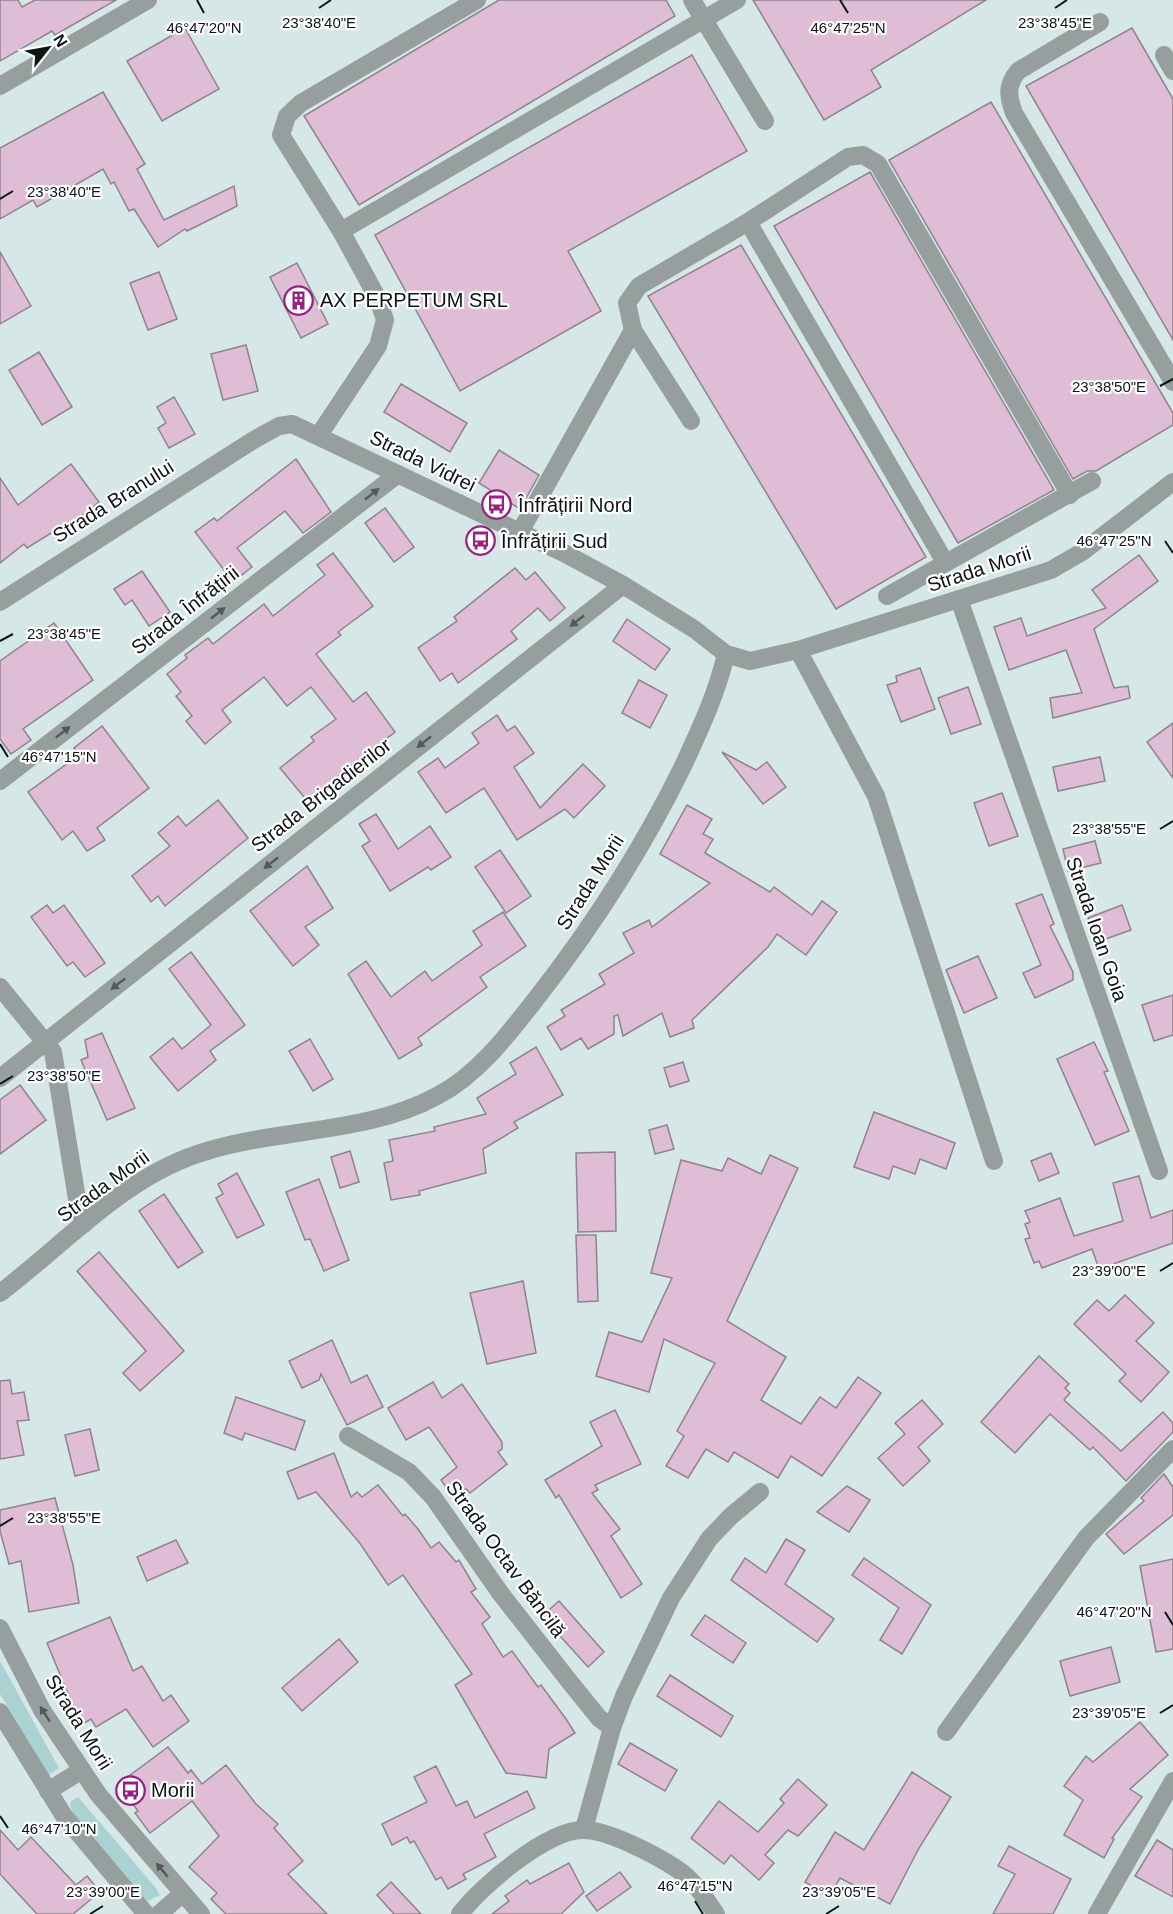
<svg xmlns="http://www.w3.org/2000/svg" width="1173" height="1914" font-family="Arial,sans-serif">
<style>
.green{fill:#aad2d2}
.building{fill:#dfbdd7;stroke:#8f838c;stroke-width:1.5}
.lines{fill:none;stroke-linecap:round;stroke-linejoin:round}
.minor{stroke:#979e9e;stroke-width:18}
.oneway{fill:#525959}
.ticks{fill:none;stroke:#0e1414;stroke-width:2}
.labels{text-anchor:middle;dominant-baseline:central;stroke-width:4.5;stroke-linejoin:round;paint-order:stroke}
.poi-label{font-size:20px;fill:#0e1414;stroke:#fff;text-anchor:start}
.street-label{font-size:20px;fill:#0e1414;stroke:#fff}
.ticks-label{font-size:15px;text-anchor:middle;fill:#0e1414;stroke:#fff;stroke-width:4.5;stroke-linejoin:round;paint-order:stroke}
</style>
<rect width="100%" height="100%" fill="#d5e7e7"/>
<g class="green">
<path d="M0,1661L59,1768L49,1775L0,1694Z"/>
<path d="M78,1797L156,1888L160,1895L148,1901C130,1882 70,1825 70,1802Z"/>
</g>
<g class="building">
<path d="M0,0H18L22,7L35,0H116L55,35L52,31L0,61Z"/>
<path d="M499,0H666L675,16L359,205L304,116Z"/>
<path d="M753,0H986L871,70L881,87L824,120Z"/>
<path d="M185,28L219,89L162,121L127,61Z"/>
<path d="M1132,28L1173,99V340L1026,86Z"/>
<path d="M692,55L747,151L568,251L601,311L460,391L375,235Z"/>
<path d="M103,92L145,164L137,169L164,220L234,186L237,206L187,231L185,229L158,247L134,209L129,211L114,182L111,184L103,169L37,207L33,200L0,219V148Z"/>
<path d="M991,102L1173,413V425L1096,471H1087L1073,479L889,160Z"/>
<path d="M870,172L1054,490L958,543L774,226Z"/>
<path d="M741,245L926,557L836,609L648,296Z"/>
<path d="M0,252L31,306L0,324Z"/>
<path d="M297,263L328,324L301,338L270,277Z"/>
<path d="M159,272L177,319L148,330L130,283Z"/>
<path d="M246,345L258,391L223,400L211,354Z"/>
<path d="M39,352L72,407L42,425L9,370Z"/>
<path d="M401,384L467,423L450,452L384,412Z"/>
<path d="M174,397L195,434L169,448L158,428L166,423L157,407Z"/>
<path d="M499,450L539,475L520,509L479,483Z"/>
<path d="M296,459L331,512L303,533L285,511L237,548L252,567L233,582L195,532L214,518L217,521Z"/>
<path d="M71,464L99,502L71,524L69,522L27,548L24,544L0,563V478L18,505Z"/>
<path d="M385,508L414,547L394,562L365,523Z"/>
<path d="M333,553L373,606L338,632L341,635L316,654L353,702L366,692L395,732L327,785L328,787L309,803L280,768L314,741L311,737L336,719L311,687L287,706L264,677L222,710L231,722L205,744L186,721L192,716L176,696L181,692L167,674L187,658L185,655L208,638L213,644L264,604L273,616L325,575L317,565Z"/>
<path d="M1139,555L1158,581L1094,629L1114,688L1128,686L1130,698L1053,718L1050,698L1082,693L1066,650L1009,670L994,627L1021,618L1027,636L1106,608L1092,590Z"/>
<path d="M515,568L526,580L535,572L565,608L550,621L538,608L511,631L517,639L458,683L452,673L440,681L418,648L457,621L454,617Z"/>
<path d="M142,571L170,612L149,626L132,600L125,605L114,589Z"/>
<path d="M627,619L670,649L655,670L613,641Z"/>
<path d="M54,623L93,680L23,729L31,740L11,754L0,739V661Z"/>
<path d="M920,668L935,709L901,722L887,685L897,682L896,676Z"/>
<path d="M639,680L667,695L650,728L622,713Z"/>
<path d="M968,687L981,724L951,734L938,698Z"/>
<path d="M497,715L507,731L515,726L534,753L514,767L540,808L583,764L605,786L574,818L565,809L517,840L484,788L446,813L418,772L438,758L445,768L479,743L472,733Z"/>
<path d="M1173,723V778L1147,742Z"/>
<path d="M102,726L149,788L97,828L105,840L87,851L73,831L62,840L28,792L79,755L74,748Z"/>
<path d="M722,752L756,770L767,762L786,787L763,804Z"/>
<path d="M1100,757L1105,781L1058,791L1053,767Z"/>
<path d="M1002,793L1018,836L989,846L974,803Z"/>
<path d="M218,800L248,838L165,906L158,896L151,902L132,876L170,846L158,833L178,816L186,826Z"/>
<path d="M687,805L712,819L703,834L713,839L705,853L770,892L774,887L812,915L822,901L837,912L806,955L777,934L768,947L692,1020L694,1028L670,1037L662,1013L623,1036L618,1015L614,1016V1034L588,1049L581,1038L561,1050L547,1027L565,1016L561,1010L605,984L599,974L634,953L623,933L649,920L652,927L710,883L660,854Z"/>
<path d="M376,814L398,849L430,826L451,857L431,870L428,867L390,891L362,846L370,841L359,824Z"/>
<path d="M1095,841L1101,863L1068,871L1063,849Z"/>
<path d="M500,850L531,896L506,913L475,867Z"/>
<path d="M307,866L333,908L305,927L319,945L293,966L250,911Z"/>
<path d="M1042,894L1054,924L1050,926L1073,972V980L1035,998L1023,973L1041,965L1016,904Z"/>
<path d="M47,905L53,913L64,905L105,963L85,977L73,962L67,966L31,917Z"/>
<path d="M1122,905L1131,930L1097,942L1088,918Z"/>
<path d="M503,912L526,946L480,977L487,987L418,1038L422,1045L399,1059L348,974L366,961L391,997L425,971L432,981L482,945L473,931Z"/>
<path d="M191,952L245,1025L210,1051L216,1060L178,1091L150,1057L173,1038L182,1049L211,1025L169,969Z"/>
<path d="M978,956L997,998L964,1013L946,970Z"/>
<path d="M1173,995V1035L1154,1041L1142,1005Z"/>
<path d="M102,1033L135,1108L107,1120L81,1060L88,1057L85,1040Z"/>
<path d="M310,1039L333,1079L313,1091L289,1051Z"/>
<path d="M1094,1042L1108,1071L1104,1072L1129,1131L1095,1145L1057,1059Z"/>
<path d="M536,1047L563,1095L514,1122L518,1128L483,1149L486,1173L419,1191L420,1195L391,1200L384,1163L393,1161L389,1140L435,1131L434,1127L486,1114L477,1098L516,1074L510,1063Z"/>
<path d="M683,1062L689,1081L670,1087L664,1068Z"/>
<path d="M20,1085L46,1120L0,1154V1100Z"/>
<path d="M874,1112L955,1143L946,1169L920,1159L915,1174L893,1166L889,1179L854,1167Z"/>
<path d="M667,1125L674,1149L655,1154L649,1130Z"/>
<path d="M350,1151L359,1182L340,1188L331,1157Z"/>
<path d="M615,1152L616,1231L578,1232L576,1153Z"/>
<path d="M1051,1153L1059,1173L1039,1181L1031,1161Z"/>
<path d="M770,1155L798,1168L727,1321L786,1357L761,1400L801,1424L820,1397L836,1408L858,1377L881,1393L822,1476L791,1456L778,1478L734,1452L728,1462L706,1449L688,1478L666,1466L684,1436L677,1431L715,1363L664,1339L649,1392L596,1376L609,1332L642,1342L672,1278L651,1273L681,1160L722,1171L728,1158L761,1174Z"/>
<path d="M237,1173L264,1225L237,1238L216,1198L223,1194L218,1184Z"/>
<path d="M1139,1176L1151,1218L1173,1210V1243L1099,1269L1092,1249L1042,1268L1039,1261L1034,1263L1025,1239L1030,1238L1025,1224L1030,1222L1025,1211L1060,1198L1074,1236L1123,1221L1113,1183Z"/>
<path d="M319,1179L349,1260L324,1271L310,1239L305,1240L286,1192Z"/>
<path d="M164,1194L203,1252L178,1268L139,1211Z"/>
<path d="M576,1235H596L598,1301L578,1302Z"/>
<path d="M99,1252L184,1351L140,1391L123,1373L146,1351L77,1271Z"/>
<path d="M523,1281L536,1353L487,1364L470,1293Z"/>
<path d="M1125,1295L1154,1323L1136,1341L1169,1372L1141,1402L1119,1381L1126,1374L1074,1324L1097,1300L1109,1311Z"/>
<path d="M332,1340L351,1383L367,1375L383,1407L347,1425L321,1374L319,1380L302,1388L289,1361Z"/>
<path d="M1039,1356L1069,1384L1065,1388L1070,1393L1064,1400L1121,1451L1163,1412L1173,1423V1432L1126,1481L1093,1447L1090,1450L1050,1414L1015,1453L981,1422Z"/>
<path d="M10,1380L12,1394L24,1392L29,1420L17,1421L24,1455L0,1459V1381Z"/>
<path d="M433,1382L442,1398L462,1384L502,1442V1449L498,1452L507,1464L470,1493L466,1489L454,1498L441,1480L457,1467L429,1427L406,1440L388,1408Z"/>
<path d="M236,1397L305,1421L295,1450L245,1433L242,1440L224,1433Z"/>
<path d="M922,1400L943,1424L918,1447L930,1461L903,1486L878,1458L905,1434L895,1423Z"/>
<path d="M615,1410L641,1464L595,1485L598,1490L592,1493L620,1529L611,1536L642,1584L621,1598L559,1495L556,1498L545,1480L602,1446L590,1422Z"/>
<path d="M90,1429L99,1470L75,1476L65,1435Z"/>
<path d="M334,1453L351,1497L357,1492L362,1497L378,1485L403,1516L405,1514L418,1529L431,1548L439,1542L456,1562L459,1560L476,1589L471,1592L490,1617L482,1624L503,1657L512,1651L538,1687L541,1685L566,1719L575,1733L549,1749L546,1778L506,1773L455,1685L472,1674L403,1575L388,1585L359,1542L316,1492L298,1499L287,1472Z"/>
<path d="M1164,1474L1173,1487V1515L1124,1554L1106,1534L1144,1501L1141,1498Z"/>
<path d="M847,1486L870,1500L849,1532L817,1512Z"/>
<path d="M55,1498L73,1565L79,1603L29,1612L21,1561L9,1564L0,1531V1510Z"/>
<path d="M786,1539L805,1550L785,1584L834,1619L817,1642L731,1580L745,1558L766,1573Z"/>
<path d="M176,1540L188,1563L147,1581L137,1557Z"/>
<path d="M864,1558L931,1605L902,1654L880,1640L899,1608L852,1575Z"/>
<path d="M1173,1559V1649L1156,1652L1140,1566Z"/>
<path d="M559,1601L604,1652L588,1667L542,1616Z"/>
<path d="M705,1615L746,1643L733,1663L691,1635Z"/>
<path d="M110,1617L133,1671L142,1666L163,1701L171,1695L189,1721L153,1747L126,1709L96,1727L91,1719L76,1728L66,1710L73,1706L47,1643Z"/>
<path d="M339,1639L358,1662L302,1711L282,1688Z"/>
<path d="M1111,1647L1120,1682L1070,1696L1060,1661Z"/>
<path d="M670,1675L733,1716L721,1737L657,1696Z"/>
<path d="M1140,1722L1168,1755L1130,1789L1142,1797L1112,1838L1114,1839L1104,1858L1064,1835L1083,1800L1064,1786L1086,1756L1093,1762Z"/>
<path d="M630,1743L677,1770L665,1791L618,1764Z"/>
<path d="M168,1747L188,1773L191,1770L202,1784L226,1765L256,1804L278,1824L274,1828L303,1861L288,1874L327,1914H226L211,1899L217,1893L189,1867L219,1836L192,1801L150,1833L135,1813L138,1811L118,1784Z"/>
<path d="M436,1766L456,1806L467,1801L475,1818L527,1791L535,1808L484,1834L496,1857L463,1874L466,1879L448,1889L441,1877L436,1880L414,1841L410,1843L407,1837L392,1845L382,1824L427,1802L414,1777Z"/>
<path d="M912,1772L951,1797L919,1848L890,1904L840,1878L829,1897L805,1882L835,1832L864,1850Z"/>
<path d="M798,1779L827,1805L798,1836L788,1830L765,1855L774,1863L759,1880L731,1855L724,1864L691,1838L719,1801L758,1832L784,1803L780,1799Z"/>
<path d="M0,1830L18,1850L31,1837L76,1885L87,1876L100,1892L73,1914H37L0,1874Z"/>
<path d="M1157,1840L1173,1850V1897L1135,1876Z"/>
<path d="M1009,1846L1071,1879L1053,1914H993L1015,1874L998,1866Z"/>
<path d="M569,1863L584,1892L561,1914H492L509,1901L505,1896L527,1880L530,1884Z"/>
<path d="M620,1872L631,1887L597,1911L586,1896Z"/>
<path d="M391,1882L421,1914H394L377,1895Z"/>
</g>
<g class="lines">
<g class="minor">
<path d="M692,0L765,121"/>
<path d="M1100,22L1018,71C1006,86 1008,96 1014,113L1173,382"/>
<path d="M1164,55L1173,71"/>
<path d="M0,86L148,0"/>
<path d="M748,222L945,562"/>
<path d="M341,231L737,0"/>
<path d="M691,421L633,330L627,303L639,286L748,222L848,157L863,155L878,164L1070,495"/>
<path d="M319,435L378,346L385,320L378,299L341,231L281,135L287,116L301,103L477,0"/>
<path d="M520,532L633,330"/>
<path d="M887,596L1092,481"/>
<path d="M959,599L1159,1171"/>
<path d="M0,602L252,441L279,426L292,424L564,553L623,585L694,629L726,654L750,661L798,650L1051,570L1082,552L1173,482"/>
<path d="M798,650L876,796L994,1161"/>
<path d="M0,781L398,474"/>
<path d="M0,987L53,1052L78,1205L84,1224"/>
<path d="M0,1078L623,585"/>
<path d="M0,1293C65,1244 126,1174 207,1151C282,1128 367,1134 437,1096C479,1074 510,1032 539,995C595,923 644,846 684,764C701,727 717,693 726,654"/>
<path d="M348,1436L409,1472L433,1497L501,1594L569,1681L599,1718L612,1728"/>
<path d="M0,1628L42,1710L98,1794L201,1914"/>
<path d="M0,1712L64,1816L146,1914"/>
<path d="M946,1732L1086,1538L1173,1449"/>
<path d="M48,1791L82,1770"/>
<path d="M584,1829L612,1728L624,1696L671,1598L709,1539L731,1516L760,1492"/>
<path d="M159,1914L182,1894"/>
<path d="M460,1914C481,1886 548,1829 584,1830C608,1830 656,1855 677,1869C694,1880 705,1898 716,1914"/>
<path d="M1097,1914L1173,1781"/>
</g>
</g>
<defs><path id="oneway-solid" d="M-6-.8H1V-3.2L6.5 0L1 3.2V.8H-6Z" transform="scale(1.5)"/></defs>
<g class="oneway">
<use href="#oneway-solid" transform="translate(372 494) rotate(-38)"/>
<use href="#oneway-solid" transform="translate(218 613) rotate(-38)"/>
<use href="#oneway-solid" transform="translate(577 621) rotate(142)"/>
<use href="#oneway-solid" transform="translate(63 732) rotate(-38)"/>
<use href="#oneway-solid" transform="translate(424 742) rotate(142)"/>
<use href="#oneway-solid" transform="translate(271 863) rotate(142)"/>
<use href="#oneway-solid" transform="translate(118 984) rotate(142)"/>
<use href="#oneway-solid" transform="translate(45 1714) rotate(-123)"/>
<use href="#oneway-solid" transform="translate(162 1870) rotate(-130)"/>
</g>
<path class="ticks" d="M197,0L204,13M840,0L848,13M319,8L331,0M1055,8L1067,0M0,199L13,191M1160,386L1173,379M1165,541L1173,553M0,641L13,634M0,744L8,757M1160,829L1173,821M0,1084L13,1076M1160,1271L1173,1263M0,1526L13,1518M1165,1612L1173,1625M1160,1713L1173,1705M0,1816L8,1828M695,1901L703,1914M90,1914L103,1906M826,1914L839,1906"/>
<defs>
<symbol id="building-ring" viewBox="-11 -11 22 22"><circle r="9.5" fill="#fff" stroke="#932383" stroke-width="1.5"/><path d="M-4-6H4V6H1V3H-1V6H-4ZM-2.5-4.3h1.7v1.8h-1.7ZM.8-4.3h1.7v1.8H.8ZM-2.5-1h1.7V.8h-1.7ZM.8-1h1.7V.8H.8Z" fill="#932383"/></symbol>
<symbol id="bus-ring" viewBox="-11 -11 22 22"><circle r="9.5" fill="#fff" stroke="#932383" stroke-width="1.5"/><path d="M-5-6H5V4H4V6H2V4H-2V6H-4V4H-5ZM-3.5-4V0h7V-4ZM-3.5 1.2v1.5H-2V1.2ZM2 1.2v1.5H3.5V1.2Z" fill="#932383"/></symbol>
</defs>
<g fill-rule="evenodd">
<use href="#building-ring" x="282" y="284" width="33" height="33"/>
<use href="#bus-ring" x="480" y="488" width="33" height="33"/>
<use href="#bus-ring" x="464" y="524" width="33" height="33"/>
<use href="#bus-ring" x="114" y="1774" width="33" height="33"/>
</g>
<g class="labels">
<g class="poi-label">
<text x="320" y="300">AX PERPETUM SRL</text>
<text x="518" y="505">Înfrățirii Nord</text>
<text x="501" y="541">Înfrățirii Sud</text>
<text x="151" y="1790">Morii</text>
</g>
<g class="street-label">
<text transform="translate(423 461) rotate(26)">Strada Vidrei</text>
<text transform="translate(113 501) rotate(-32)">Strada Branului</text>
<text transform="translate(979 569) rotate(-18)">Strada Morii</text>
<text transform="translate(185 610) rotate(-38)">Strada Înfrățirii</text>
<text transform="translate(321 795) rotate(-38)">Strada Brigadierilor</text>
<text transform="translate(590 882) rotate(-58)">Strada Morii</text>
<text transform="translate(1097 929) rotate(71)">Strada Ioan Goia</text>
<text transform="translate(103 1186) rotate(-36)">Strada Morii</text>
<text transform="translate(506 1559) rotate(54)">Strada Octav Băncilă</text>
<text transform="translate(79 1722) rotate(58)">Strada Morii</text>
</g>
</g>
<g class="ticks-label">
<text x="319" y="28">23°38'40"E</text>
<text x="1055" y="28">23°38'45"E</text>
<text x="204" y="33">46°47'20"N</text>
<text x="848" y="33">46°47'25"N</text>
<text x="64" y="197">23°38'40"E</text>
<text x="1109" y="392">23°38'50"E</text>
<text x="1114" y="546">46°47'25"N</text>
<text x="64" y="639">23°38'45"E</text>
<text x="59" y="762">46°47'15"N</text>
<text x="1109" y="834">23°38'55"E</text>
<text x="64" y="1081">23°38'50"E</text>
<text x="1109" y="1276">23°39'00"E</text>
<text x="64" y="1523">23°38'55"E</text>
<text x="1114" y="1617">46°47'20"N</text>
<text x="1109" y="1718">23°39'05"E</text>
<text x="59" y="1834">46°47'10"N</text>
<text x="695" y="1891">46°47'15"N</text>
<text x="103" y="1897">23°39'00"E</text>
<text x="839" y="1897">23°39'05"E</text>
</g>
<g transform="translate(48 48) rotate(59)" stroke="#ffffff" stroke-width="4.5" paint-order="stroke">
<path d="M0-4.5L10 22L0 15L-10 22Z" fill="#0e1414"/>
<text y="-9" font-size="16" font-weight="bold" text-anchor="middle" fill="#0e1414">N</text>
</g>
</svg>
